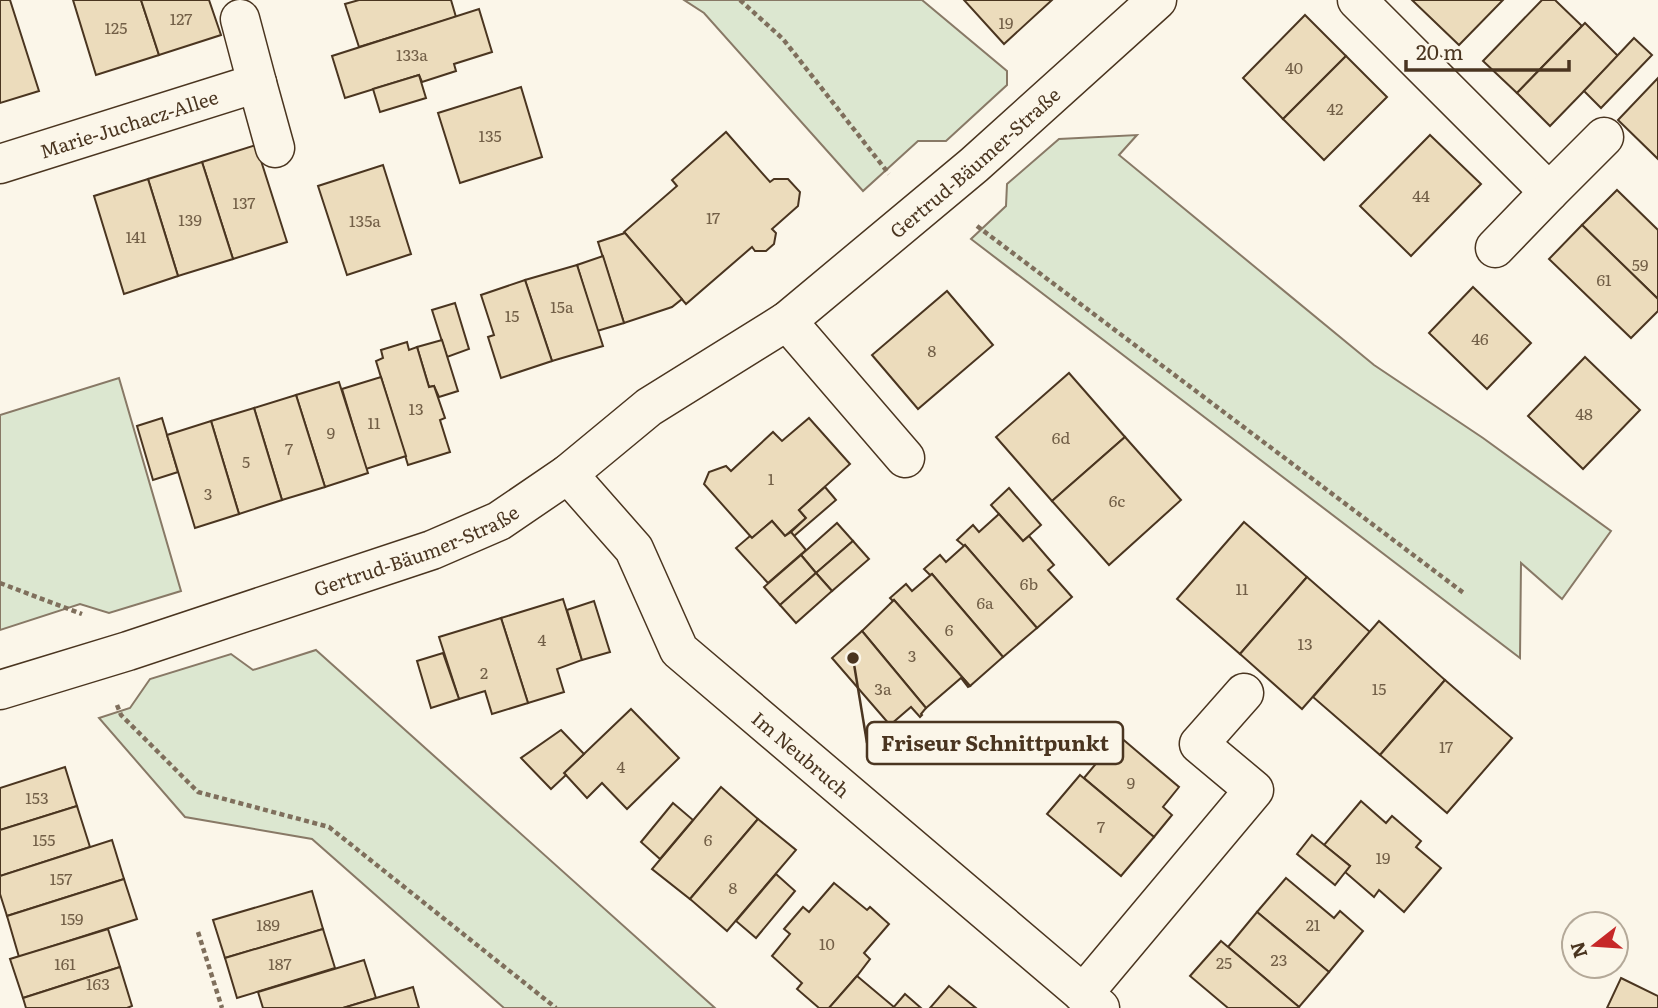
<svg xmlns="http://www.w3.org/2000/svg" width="1658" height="1008" font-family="Literata,serif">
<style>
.green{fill:#dce7d0;stroke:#887966;stroke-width:2}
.building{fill:#ecdcbc;stroke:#4a3520;stroke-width:2}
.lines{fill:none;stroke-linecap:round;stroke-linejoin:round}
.street-casing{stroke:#4a3520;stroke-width:41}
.path{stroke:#7f6f5c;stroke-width:4.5;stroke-dasharray:5 3.5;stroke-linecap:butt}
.street{stroke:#fbf6e9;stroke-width:38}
.labels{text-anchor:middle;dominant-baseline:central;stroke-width:5;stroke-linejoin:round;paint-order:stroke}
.number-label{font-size:16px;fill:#725f47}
.street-label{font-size:19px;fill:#4a3520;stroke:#fbf6e9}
.leader{fill:none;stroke:#4a3520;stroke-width:2.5}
.callout-dot{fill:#4a3520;stroke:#fbf6e9;stroke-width:2.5}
.callout{fill:#fbf6e9;stroke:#4a3520;stroke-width:2.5}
.callout-label{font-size:21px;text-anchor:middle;font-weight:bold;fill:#4a3520}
</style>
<rect width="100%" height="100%" fill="#fbf6e9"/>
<g class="green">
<path d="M684,0H922L1007,71V85L946,141H918L863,191L704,13Z"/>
<path d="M1137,135L1119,155L1374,365L1483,438L1611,531L1562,599L1521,563L1520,658L971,239L1006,206L1007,184L1059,139Z"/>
<path d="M119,378L181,591L109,613L80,604L0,630V415Z"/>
<path d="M316,650L715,1008H504L312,839L185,817L99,718L130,708L150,679L231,654L253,670Z"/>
</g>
<g class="building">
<path d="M0,0H10L39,91L0,103Z"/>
<path d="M73,0H141L159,55L96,75Z"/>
<path d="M141,0H209L221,35L159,55Z"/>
<path d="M359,0H451L456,17L359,47L345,4Z"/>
<path d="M964,0H1052L1004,44Z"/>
<path d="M1412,0H1503L1459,45Z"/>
<path d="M1542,0H1555L1582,26L1517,93L1483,61Z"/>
<path d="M479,9L492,52L454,64L456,71L422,82L419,75L345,98L332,56Z"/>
<path d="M1305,15L1346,56L1283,119L1243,78Z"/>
<path d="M1585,23L1618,56L1550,126L1517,93Z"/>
<path d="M1634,38L1652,55L1601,108L1584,91Z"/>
<path d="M1346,56L1387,97L1324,160L1283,119Z"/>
<path d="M419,75L426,98L380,112L373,89Z"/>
<path d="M1658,78V159L1618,120Z"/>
<path d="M521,87L542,157L460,183L438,113Z"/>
<path d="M726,132L770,182L774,179H788L800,192L798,206L772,229L776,233L774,244L766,251H755L752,247L686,304L624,232L677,186L672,180Z"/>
<path d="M1430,135L1481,184L1411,256L1360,206Z"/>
<path d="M256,145L287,242L233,259L202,162Z"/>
<path d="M202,162L233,259L178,276L148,179Z"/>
<path d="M383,165L411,254L347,275L318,186Z"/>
<path d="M148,179L178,276L124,294L94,196Z"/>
<path d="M1617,190L1658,230V299L1582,225Z"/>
<path d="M1582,225L1658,299V311L1631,338L1549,259Z"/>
<path d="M625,233L682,299L672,307L624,323L598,242Z"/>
<path d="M603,256L624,323L597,331L577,265Z"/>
<path d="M577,265L603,346L552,361L525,280Z"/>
<path d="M525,280L552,361L501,378L488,337L494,335L481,295Z"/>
<path d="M1473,287L1531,343L1487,389L1429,333Z"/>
<path d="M947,291L993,345L918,409L872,355Z"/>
<path d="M455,303L469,349L447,357L432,310Z"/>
<path d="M442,340L458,391L439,397L434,386L429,387L417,347Z"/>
<path d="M407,342L409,350L417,347L429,387L434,386L445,418L440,420L450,452L408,465L376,361L383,358L381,350Z"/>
<path d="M1585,357L1640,410L1583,469L1528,416Z"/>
<path d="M1069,373L1125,437L1052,501L996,437Z"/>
<path d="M381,377L406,456L366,469L342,389Z"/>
<path d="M339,382L368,473L325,487L296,395Z"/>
<path d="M296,395L325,487L282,500L254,408Z"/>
<path d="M254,408L282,500L239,514L211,421Z"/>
<path d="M162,418L178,472L153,480L137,426Z"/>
<path d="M809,418L850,464L799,510L806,518L785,536L772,521L752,538L704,484L709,472L726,466L731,471L773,432L782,441Z"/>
<path d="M211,421L239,514L195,528L167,435Z"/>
<path d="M1125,437L1181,500L1109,565L1052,501Z"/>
<path d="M825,487L836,500L794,536L791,532L806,518L799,510Z"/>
<path d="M1009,488L1041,525L1023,541L991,505Z"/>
<path d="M999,514L1023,541L1029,536L1054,565L1048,570L1072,597L1037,628L965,545L964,546L957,540L973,525L979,532Z"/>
<path d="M772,521L785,536L791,532L806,550L768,583L736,548L750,536L752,538Z"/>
<path d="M1244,522L1307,577L1240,654L1177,599Z"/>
<path d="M837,523L853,541L816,573L801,555Z"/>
<path d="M853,541L869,559L832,591L816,573Z"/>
<path d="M965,545L1037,628L1003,657L932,574L930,575L924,569L940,555L946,562Z"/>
<path d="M801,555L816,573L780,605L764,587Z"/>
<path d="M816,573L832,591L796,623L780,605Z"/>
<path d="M932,574L1003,657L970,686L894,600L893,601L890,598L906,584L912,591Z"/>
<path d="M1307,577L1370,632L1302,709L1240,654Z"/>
<path d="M563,599L582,660L557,669L564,692L528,703L501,618Z"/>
<path d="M894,600L970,686L968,687L961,678L926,708L862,631Z"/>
<path d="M594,601L610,652L582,660L567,610Z"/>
<path d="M501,618L528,703L492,714L485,691L459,699L439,637Z"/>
<path d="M1379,621L1445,680L1380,755L1313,697Z"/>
<path d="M862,631L926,708L921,714L922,715L920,717L911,707L890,725L832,658Z"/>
<path d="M443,653L459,699L431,708L417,661Z"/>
<path d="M1445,680L1512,738L1447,813L1380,755Z"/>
<path d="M631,709L679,758L627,809L602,783L587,798L564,773Z"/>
<path d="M561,730L584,754L564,773L566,775L551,789L521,758Z"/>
<path d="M1119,736L1179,787L1163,807L1172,815L1154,837L1084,778Z"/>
<path d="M65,767L77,806L0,830V788Z"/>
<path d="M1080,775L1154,837L1121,876L1047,814Z"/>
<path d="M721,787L758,819L690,899L652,869Z"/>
<path d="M1361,801L1386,823L1392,816L1421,841L1416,847L1441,868L1404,912L1379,890L1374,897L1345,872L1350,866L1324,845Z"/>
<path d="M673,803L693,820L660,859L641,842Z"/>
<path d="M77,806L90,847L0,876V830Z"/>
<path d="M758,819L796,850L727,931L690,899Z"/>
<path d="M1312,835L1350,866L1335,885L1297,854Z"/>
<path d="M112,840L124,879L7,916L0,894V876Z"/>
<path d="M776,874L795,891L756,938L736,921Z"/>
<path d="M1286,878L1334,918L1340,911L1363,931L1329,972L1257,912Z"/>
<path d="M124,879L137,919L19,957L7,916Z"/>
<path d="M834,883L867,910L870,907L889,924L864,953L870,959L857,976L829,1008H819L797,989L802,983L772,956L790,934L784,929L803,907L809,912Z"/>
<path d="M312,891L323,929L225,958L213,920Z"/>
<path d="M1257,912L1329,972L1299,1007L1228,947Z"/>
<path d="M108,929L120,967L23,998L10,959Z"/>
<path d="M323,929L335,968L237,998L225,958Z"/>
<path d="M1221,941L1299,1007L1298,1008H1228L1190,976Z"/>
<path d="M364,960L376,998L343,1008H263L258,992Z"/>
<path d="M120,967L132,1006L127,1008H26L23,998Z"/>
<path d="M857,976L894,1007L893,1008H829Z"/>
<path d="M1621,978L1658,996V1008H1607Z"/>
<path d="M949,986L976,1008H930Z"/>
<path d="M413,987L419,1008H343L376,998Z"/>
<path d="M905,994L921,1008H893Z"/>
</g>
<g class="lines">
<defs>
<g id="street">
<path d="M1357,0L1549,192L1604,137"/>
<path d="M257,83L275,148"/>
<path id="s1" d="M0,164L257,83L240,19"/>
<path d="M1495,248L1549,192"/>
<path d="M787,321L905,458"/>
<path id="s2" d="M568,474L634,549L679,650L1100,1008"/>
<path id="s3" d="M0,690L128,651L432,550L499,521L568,474L649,407L787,321L974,165L1157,0"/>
<path d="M1083,994L1254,790L1199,744L1244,693"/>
</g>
</defs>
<use href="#street" class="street-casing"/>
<g class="path">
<path d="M740,0L783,39L889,174"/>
<path d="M977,226L1465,594"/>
<path d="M0,583L82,614"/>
<path d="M117,705L121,715L198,792L329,827L556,1008"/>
<path d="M198,932L222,1008"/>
</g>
<use href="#street" class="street"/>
</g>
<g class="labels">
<g class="number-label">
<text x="181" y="18">127</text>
<text x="1006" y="22">19</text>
<text x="116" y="27">125</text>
<text x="412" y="54">133a</text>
<text x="1294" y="67">40</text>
<text x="1335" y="108">42</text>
<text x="490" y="135">135</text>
<text x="1421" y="195">44</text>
<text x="244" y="202">137</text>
<text x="713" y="217">17</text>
<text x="190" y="219">139</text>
<text x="365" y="220">135a</text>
<text x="136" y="236">141</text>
<text x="1640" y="264">59</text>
<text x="1604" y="279">61</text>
<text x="562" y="306">15a</text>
<text x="512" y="315">15</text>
<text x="1480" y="338">46</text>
<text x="932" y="350">8</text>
<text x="416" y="408">13</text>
<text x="1584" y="413">48</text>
<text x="374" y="422">11</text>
<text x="331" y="432">9</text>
<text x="1061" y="437">6d</text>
<text x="289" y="448">7</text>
<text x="246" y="461">5</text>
<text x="771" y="478">1</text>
<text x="208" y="493">3</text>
<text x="1117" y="500">6c</text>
<text x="1029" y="583">6b</text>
<text x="1242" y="588">11</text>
<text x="985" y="602">6a</text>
<text x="949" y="629">6</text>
<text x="542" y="639">4</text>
<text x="1305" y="643">13</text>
<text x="912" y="655">3</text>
<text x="484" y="672">2</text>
<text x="883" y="688">3a</text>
<text x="1379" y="688">15</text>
<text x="1446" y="746">17</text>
<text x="621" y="766">4</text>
<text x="1131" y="782">9</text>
<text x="37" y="797">153</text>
<text x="1101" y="826">7</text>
<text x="44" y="839">155</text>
<text x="708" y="839">6</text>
<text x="1383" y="857">19</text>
<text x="61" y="878">157</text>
<text x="733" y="887">8</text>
<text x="72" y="918">159</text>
<text x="268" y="924">189</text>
<text x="1313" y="924">21</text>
<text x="827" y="943">10</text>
<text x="1279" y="959">23</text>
<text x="1224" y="962">25</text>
<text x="65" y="963">161</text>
<text x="280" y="963">187</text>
<text x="98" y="983">163</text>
</g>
<g class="street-label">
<text stroke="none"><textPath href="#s1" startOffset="135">Marie-Juchacz-Allee</textPath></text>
<text stroke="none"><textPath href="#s3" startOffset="1124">Gertrud-Bäumer-Straße</textPath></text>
<text stroke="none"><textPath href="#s3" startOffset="439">Gertrud-Bäumer-Straße</textPath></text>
<text stroke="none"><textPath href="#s2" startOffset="371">Im Neubruch</textPath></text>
</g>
</g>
<path class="leader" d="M853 658L867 743"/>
<circle class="callout-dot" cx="853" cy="658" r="7"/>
<rect class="callout" x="867" y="722" width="256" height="42" rx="7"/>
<g class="callout-label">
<text x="995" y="751">Friseur Schnittpunkt</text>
</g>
<g transform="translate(1595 945) rotate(253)"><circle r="33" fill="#fbf6e9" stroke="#b4a999" stroke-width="2"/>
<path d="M0-5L12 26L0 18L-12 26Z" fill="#c62828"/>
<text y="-10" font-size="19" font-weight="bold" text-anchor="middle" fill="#4a3520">N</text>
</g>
<path d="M1406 60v10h163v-10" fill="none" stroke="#4a3520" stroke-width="3.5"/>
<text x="1416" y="60" font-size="21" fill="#4a3520" stroke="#fbf6e9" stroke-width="5" paint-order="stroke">20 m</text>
</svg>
